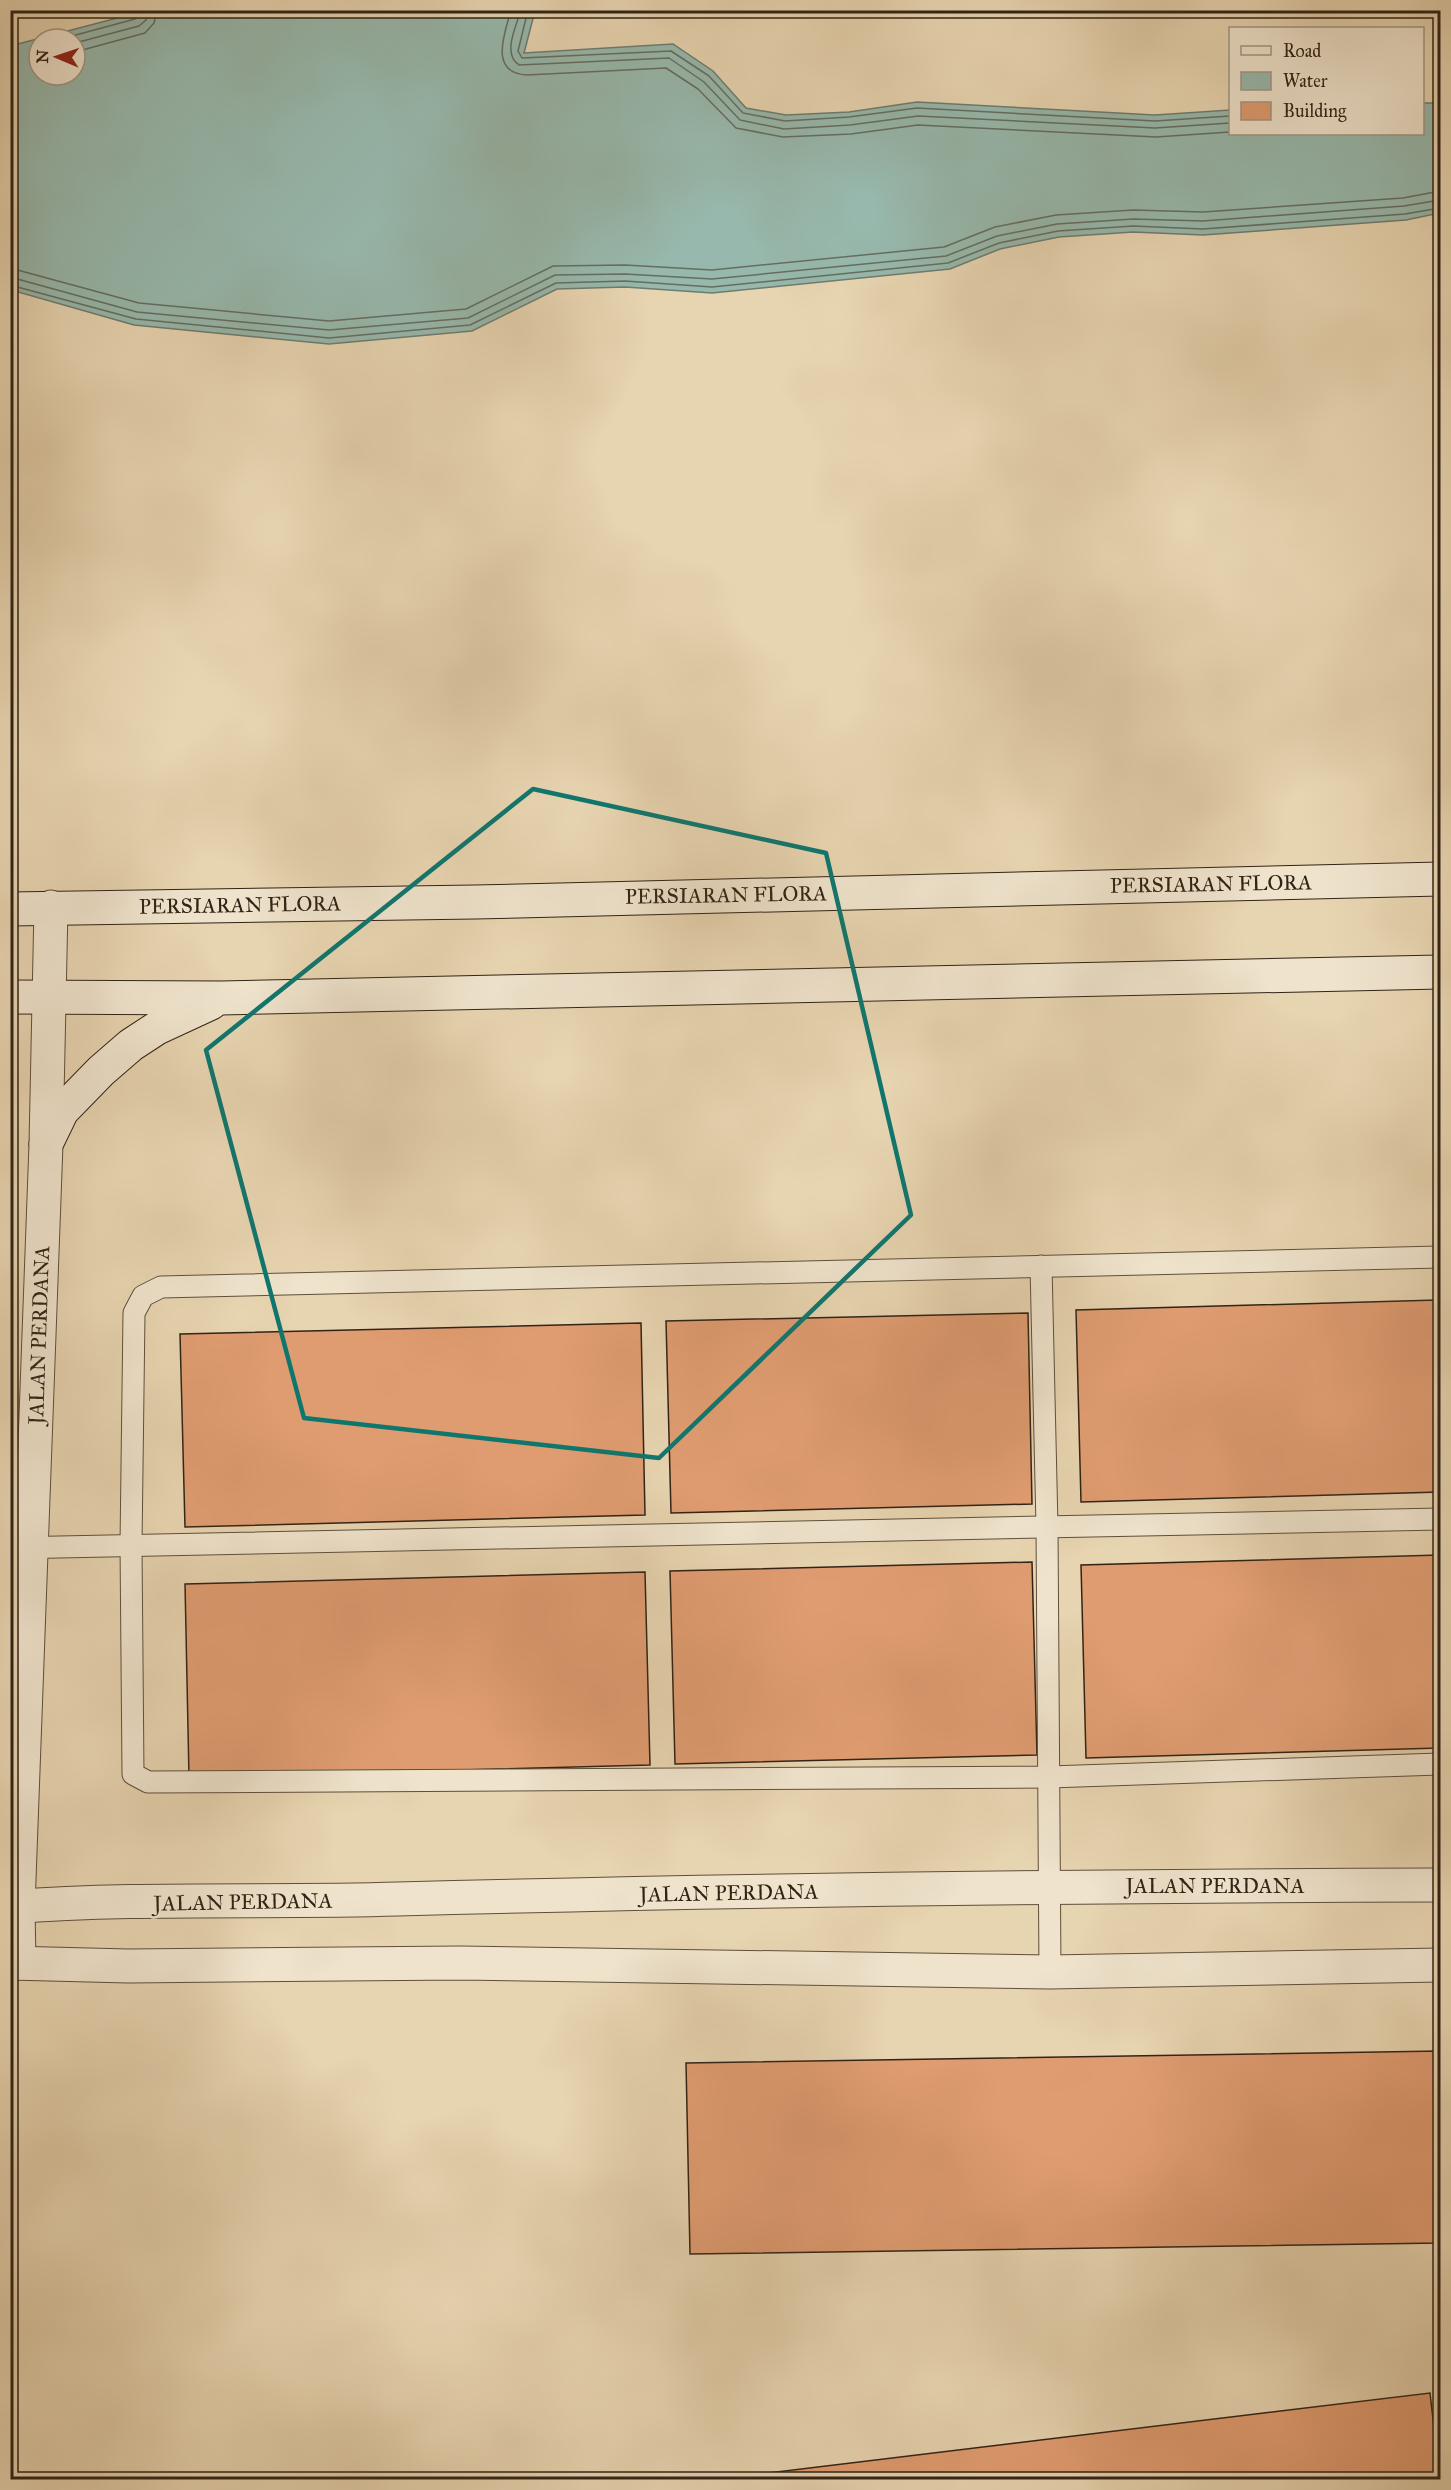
<svg xmlns="http://www.w3.org/2000/svg" width="1451" height="2490" font-family="'IM FELL Great Primer',serif">
<style>
.water{fill:#97b8ac;stroke:#6e7c70;stroke-width:1.5;fill-rule:evenodd}
.lines{fill:none;stroke-linecap:round;stroke-linejoin:round}
.shore{stroke:#646e61;stroke-width:1.5}
.building{fill:#e09c71;stroke:#312316;stroke-width:1.5}
.lane-casing{stroke:#5e4f3c;stroke-width:23}
.street-casing{stroke:#5e4f3c;stroke-width:35}
.secondary-casing{stroke:#312316;stroke-width:35}
.lane{stroke:#efe3cc;stroke-width:21}
.street{stroke:#efe3cc;stroke-width:33}
.secondary{stroke:#efe3cc;stroke-width:33}
.marked{fill:none;stroke:#0f766e;stroke-width:4.5;stroke-linejoin:round}
.labels{text-anchor:middle;dominant-baseline:central;stroke-width:5;stroke-linejoin:round;paint-order:stroke}
.street-label{font-size:21px;fill:#312316;stroke:#efe3cc}
</style>
<rect width="100%" height="100%" fill="#e7d4b0"/>
<filter id="stains"><feTurbulence type="fractalNoise" baseFrequency=".00333" numOctaves="4"/><feColorMatrix values="0 0 0 0 .2 0 0 0 0 .09 0 0 0 0 .02 0 0 0 .5 -.17"/></filter>
<radialGradient id="worn" r=".72"><stop offset=".6" stop-color="#630" stop-opacity="0"/><stop offset="1" stop-color="#630" stop-opacity=".3"/></radialGradient>
<path class="water" d="M144,11H535L524,53L673,44L713,71L746,108L786,115L849,112L917,102L1155,115L1230,110V134H1422L1423,103H1440V213L1406,220L1203,235L1133,232L1059,237L1000,249L950,269L712,293L625,287L557,289L472,331L329,344L134,325L11,290L10,46ZM39,39H75V75H39Z"/>
<g class="lines">
<g class="shore">
<path d="M511,10C505,33 488,73 527,75L666,68L698,89L736,128L783,137L851,134L918,125L1156,137L1230,132"/>
<path d="M521,10C516,27 502,54 519,65L669,58L704,82L740,120L784,129L850,125L918,116L1155,128L1230,123"/>
<path d="M528,10L518,51L522,58L671,51L709,76L743,113L785,121L849,117L917,108L1155,121L1230,116"/>
<path d="M61,39L135,19L139,16L140,10"/>
<path d="M75,43L139,26L146,20L148,10"/>
<path d="M75,52L145,33L154,23L157,10"/>
<path d="M10,268L139,303L329,321L466,309L553,266L625,265L712,270L944,247L995,227L1056,215L1133,210L1203,212L1403,198L1440,191"/>
<path d="M10,277L137,312L329,330L468,318L555,275L625,274L712,279L946,256L997,236L1057,224L1133,219L1203,221L1404,206L1440,200"/>
<path d="M10,285L136,319L329,338L470,325L556,283L625,281L712,287L948,263L999,243L1058,231L1133,226L1203,229L1405,214L1440,208"/>
</g>
</g>
<g class="building">
<path d="M1437,1300L1440,1492L1081,1502L1076,1310Z"/>
<path d="M1028,1313L1032,1504L671,1513L666,1321Z"/>
<path d="M641,1323L645,1515L185,1527L180,1334Z"/>
<path d="M1440,1555V1748L1086,1758L1081,1565Z"/>
<path d="M1032,1562L1037,1755L675,1764L670,1571Z"/>
<path d="M645,1572L650,1765L189,1777L185,1584Z"/>
<path d="M1440,2051V2243L690,2254L686,2063Z"/>
<path d="M1430,2393L1440,2480H753L752,2475Z"/>
<path d="M1435,2427H1440V2469Z"/>
</g>
<g class="lines">
<defs>
<g id="lane">
<path d="M1440,1257L161,1287L143,1296L134,1313L131,1545L133,1774L148,1782L1049,1777L1440,1764"/>
<path d="M1041,1266L1047,1526L1050,1972"/>
<path d="M10,1548L1440,1519"/>
</g>
<g id="street">
<path d="M10,1907C140,1897 269,1903 398,1899C746,1890 1093,1886 1440,1885"/>
<path d="M10,1963L128,1966L460,1963L1050,1972L1440,1965"/>
<path d="M19,1963L18,1907L46,1144L51,907"/>
</g>
<g id="secondary">
<path d="M10,909L475,902L1440,879"/>
<path d="M10,997L221,998L1440,972"/>
<path d="M46,1144L62,1111L101,1071L131,1045L157,1028L211,1003"/>
</g>
</defs>
<use href="#lane" class="lane-casing"/>
<use href="#street" class="street-casing"/>
<use href="#secondary" class="secondary-casing"/>
<use href="#lane" class="lane"/>
<use href="#street" class="street"/>
<use href="#secondary" class="secondary"/>
</g>
<path class="marked" d="M533,789L826,853L911,1215L659,1458L304,1418L206,1050Z"/>
<g class="labels">
<g class="street-label">
<text transform="translate(1211 884) rotate(-1)">PERSIARAN FLORA</text>
<text transform="translate(726 895) rotate(-1)">PERSIARAN FLORA</text>
<text transform="translate(240 905) rotate(-1)">PERSIARAN FLORA</text>
<text transform="translate(39 1335) rotate(-88)">JALAN PERDANA</text>
<text x="1215" y="1886">JALAN PERDANA</text>
<text transform="translate(729 1893) rotate(-1)">JALAN PERDANA</text>
<text transform="translate(243 1902) rotate(-1)">JALAN PERDANA</text>
</g>
</g>
<rect width="1451" height="2490" fill="none" stroke="#e7d4b0" stroke-width="36"/>
<rect x="12" y="12" width="1427" height="2466" fill="none" stroke="#312316" stroke-width="3"/>
<rect x="18" y="18" width="1415" height="2454" fill="none" stroke="#312316" stroke-width="1.5"/>
<rect x="1229" y="27" width="195" height="108" fill="#efe3cc" stroke="#a39683" stroke-width="1.5"/>
<rect x="1241" y="46" width="30" height="9" fill="#efe3cc" stroke="#a39683" stroke-width="1.5"/>
<text x="1283" y="57" font-size="18" fill="#312316">Road</text>
<rect x="1241" y="72" width="30" height="18" fill="#97b8ac" stroke="#a39683" stroke-width="1.5"/>
<text x="1283" y="87" font-size="18" fill="#312316">Water</text>
<rect x="1241" y="102" width="30" height="18" fill="#e09c71" stroke="#a39683" stroke-width="1.5"/>
<text x="1283" y="117" font-size="18" fill="#312316">Building</text>
<g transform="translate(57 57) rotate(272)"><circle r="28" fill="#efe3cc" stroke="#a39683" stroke-width="1.5"/>
<path d="M0-4.5L10 22L0 15L-10 22Z" fill="#8f2418"/>
<text y="-9" font-size="16" font-weight="bold" text-anchor="middle" fill="#312316">N</text>
</g>
<rect width="100%" height="100%" filter="url(#stains)"/>
<rect width="100%" height="100%" fill="url(#worn)"/>
</svg>
